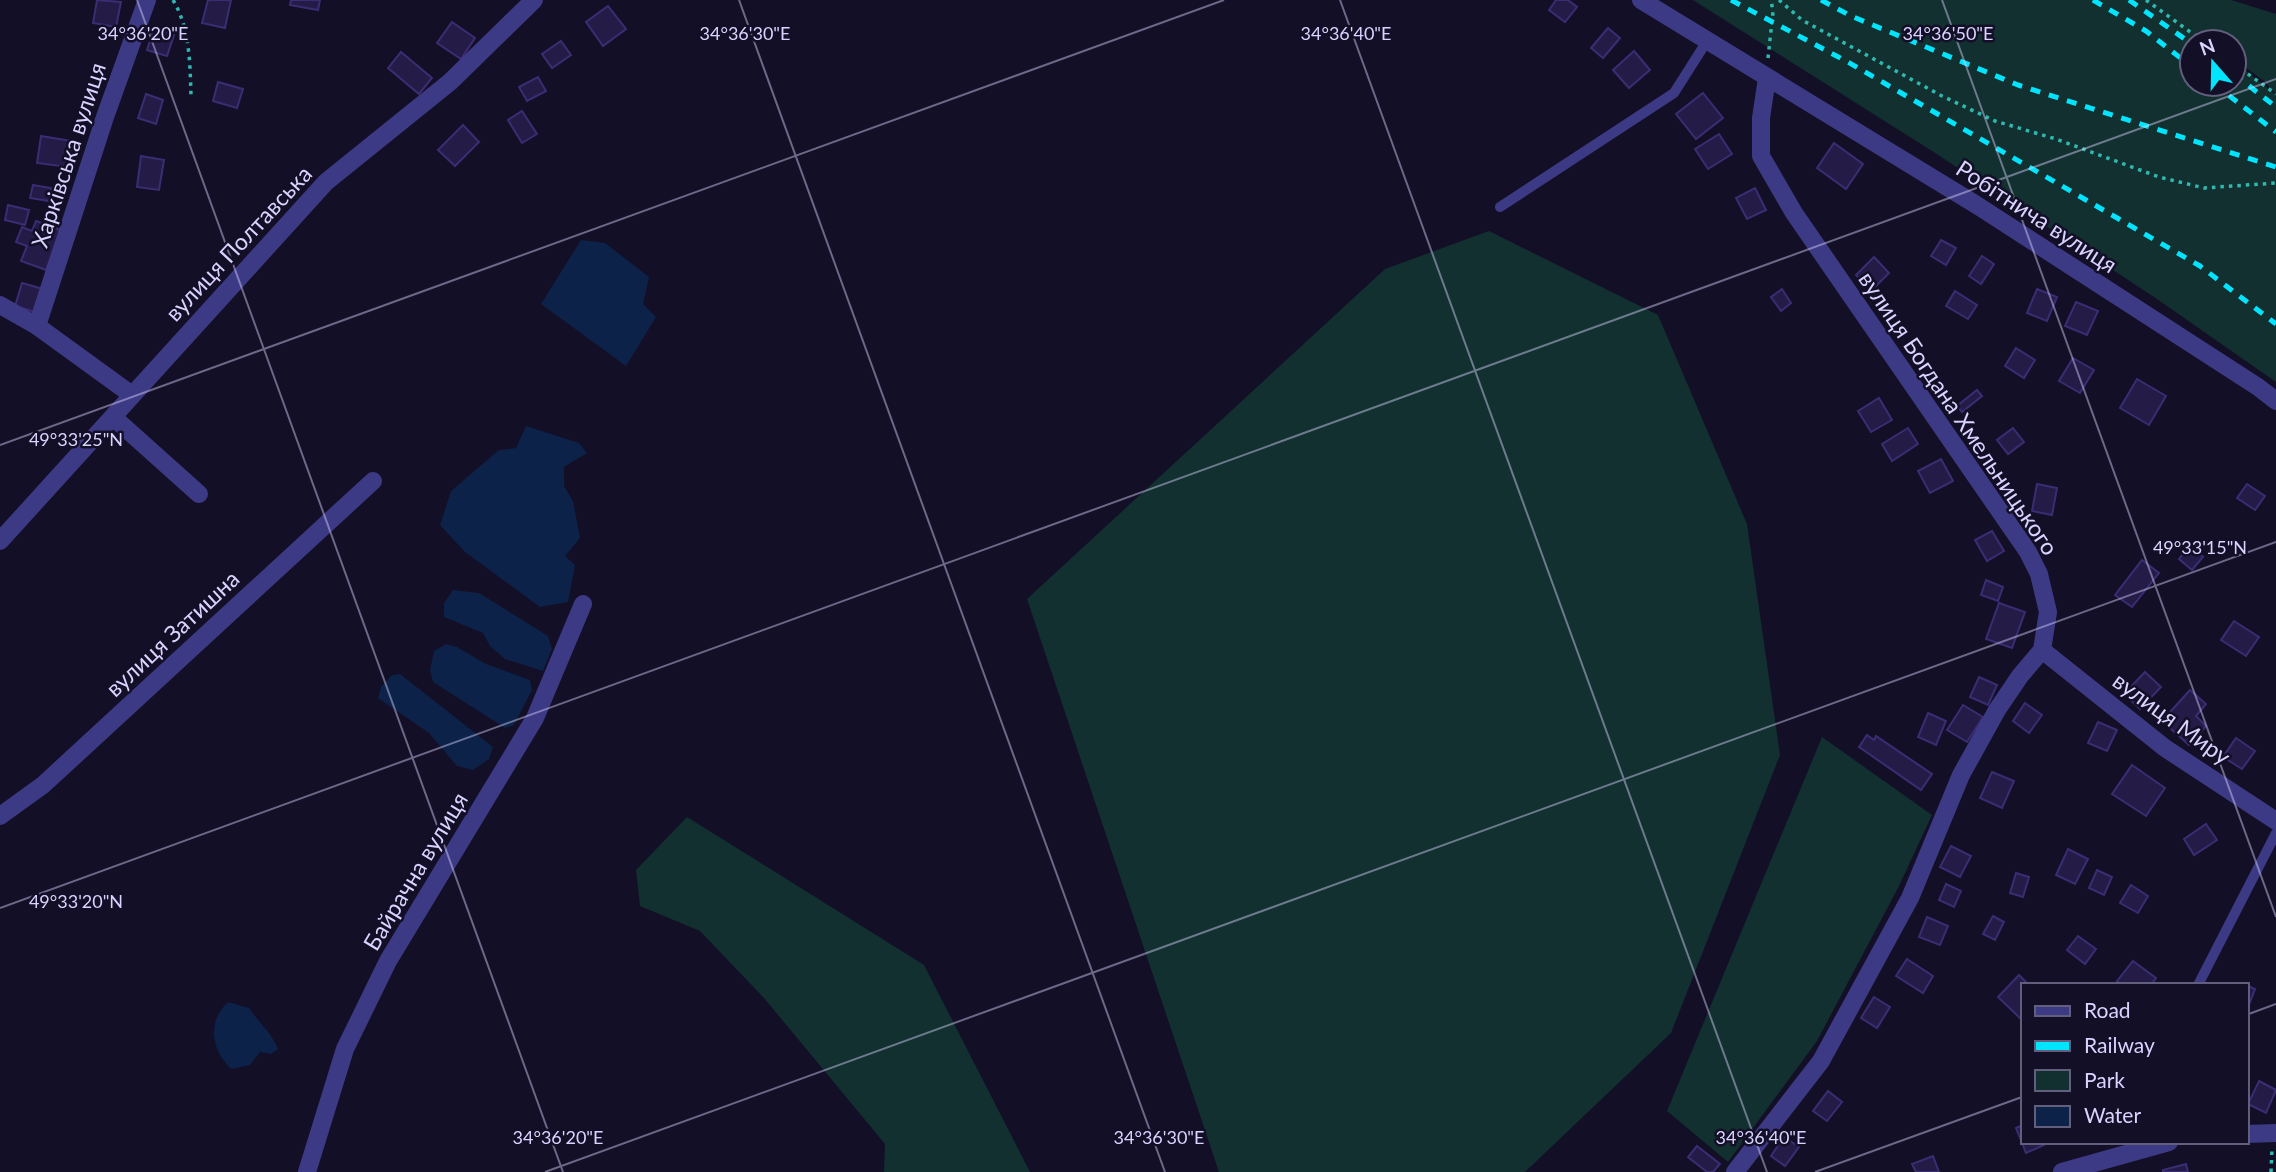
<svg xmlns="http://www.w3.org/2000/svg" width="2276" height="1172" font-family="Lato,sans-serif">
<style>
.green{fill:#12302f}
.water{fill:#0c2248}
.building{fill:#241b47;stroke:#3b2d73;stroke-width:2}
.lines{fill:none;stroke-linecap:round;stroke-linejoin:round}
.path{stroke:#2fb8b0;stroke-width:3.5;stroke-dasharray:3.5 5;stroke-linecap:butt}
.service{stroke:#3d3a85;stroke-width:10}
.minor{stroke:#3d3a85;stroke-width:18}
.tertiary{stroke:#3d3a85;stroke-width:18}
.rail{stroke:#00e5ff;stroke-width:5;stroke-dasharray:10 9;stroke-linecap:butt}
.ticks{fill:none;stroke:#d9d4ff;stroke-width:2;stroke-opacity:0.45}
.labels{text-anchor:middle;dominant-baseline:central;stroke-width:5;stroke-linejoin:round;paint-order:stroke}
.street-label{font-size:23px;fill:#d9d4ff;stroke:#130f26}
.ticks-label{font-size:18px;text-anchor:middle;fill:#d9d4ff;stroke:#130f26;stroke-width:5;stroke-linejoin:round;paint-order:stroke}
</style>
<rect width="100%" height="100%" fill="#130f26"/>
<g class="green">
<path d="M1693,0H2231L2276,14V94L2264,81L2234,59V42H2192V84H2234V61L2276,95V382L2154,297L1932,151Z"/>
<path d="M1489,231L1658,315L1747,524L1780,755L1671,1033L1525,1172H1219L1027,599L1385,269Z"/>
<path d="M1822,737L1932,815L1899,886L1817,1041L1728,1162L1667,1111Z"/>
<path d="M687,817L924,965L1030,1172H884L885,1144L764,998L700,931L640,906L636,870Z"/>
</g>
<g class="water">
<path d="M581,240L605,243L649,277L643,304L656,317L626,366L541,304Z"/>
<path d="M526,426L579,443L587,453L564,467V486L573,501L580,538L565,556L575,565L568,602L540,607L465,552L440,525L451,491L499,450L516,448Z"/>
<path d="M453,590L479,593L548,636L552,649L543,671L505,659L490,646L483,633L444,617V603Z"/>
<path d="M446,644L457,647L486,664L530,680L532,690L514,725L505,728L433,682L430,670L434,651Z"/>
<path d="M400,674L493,747L489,759L473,770L457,766L429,733L378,698L381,687L392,675Z"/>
<path d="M228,1002L249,1008C259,1023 272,1033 278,1049L271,1054L260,1052L250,1065L231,1069C211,1050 207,1021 228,1002Z"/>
</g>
<g class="building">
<path d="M97,0L121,2L116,27L93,23Z"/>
<path d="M208,0H231L225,28L202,23Z"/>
<path d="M291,0H320L318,10L290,5Z"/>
<path d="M1556,0H1568L1577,7L1565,22L1549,10Z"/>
<path d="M608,6L626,29L603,46L586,22Z"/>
<path d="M452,22L475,38L461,59L437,43Z"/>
<path d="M154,28L174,35L167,56L147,50Z"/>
<path d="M1608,28L1620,38L1603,58L1591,48Z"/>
<path d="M561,41L571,55L552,68L542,54Z"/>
<path d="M1634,51L1650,70L1629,88L1613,70Z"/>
<path d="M401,52L432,78L419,94L388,68Z"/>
<path d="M538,77L546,91L527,101L519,87Z"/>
<path d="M218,82L243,89L237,108L213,101Z"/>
<path d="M1703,93L1723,118L1696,139L1676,114Z"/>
<path d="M146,94L163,100L156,124L138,118Z"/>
<path d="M522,111L537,134L522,143L508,120Z"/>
<path d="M463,125L479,142L455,166L438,150Z"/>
<path d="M1719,134L1732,154L1708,169L1695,149Z"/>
<path d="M41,136L72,141L68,167L37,163Z"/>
<path d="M1834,143L1863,164L1846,189L1817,168Z"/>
<path d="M141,156L164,160L159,190L137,187Z"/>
<path d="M33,185L51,188L49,201L30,198Z"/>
<path d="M1755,188L1766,210L1747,219L1736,198Z"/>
<path d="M8,205L29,210L25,225L5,220Z"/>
<path d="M36,221L61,230L46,270L21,261L27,246L16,242L22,227L32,231Z"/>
<path d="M1941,240L1956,248L1946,265L1931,256Z"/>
<path d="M1982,256L1994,264L1981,284L1969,276Z"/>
<path d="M1874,257L1889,273L1871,291L1856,275Z"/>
<path d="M22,283L43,289L35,312L15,306Z"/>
<path d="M1782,289L1791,303L1781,311L1771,297Z"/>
<path d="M2037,289L2057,297L2047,321L2027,313Z"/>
<path d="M1955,291L1977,305L1968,319L1946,306Z"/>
<path d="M2076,302L2098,311L2087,335L2065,326Z"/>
<path d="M2016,348L2035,360L2024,378L2005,366Z"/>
<path d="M2073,358L2094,370L2080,393L2059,381Z"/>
<path d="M2137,379L2166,396L2149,425L2120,408Z"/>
<path d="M1977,390L1982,396L1962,412L1957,406Z"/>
<path d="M1879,398L1892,420L1871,432L1858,411Z"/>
<path d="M1908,428L1918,444L1892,461L1882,444Z"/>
<path d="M2013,428L2024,442L2008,454L1997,440Z"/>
<path d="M1941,459L1953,481L1930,493L1918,471Z"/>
<path d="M2037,484L2057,488L2052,515L2032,511Z"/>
<path d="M2247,484L2265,496L2255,510L2237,498Z"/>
<path d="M1992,531L2004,551L1987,561L1975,540Z"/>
<path d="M2189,546L2203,557L2192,570L2179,559Z"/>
<path d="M2142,560L2159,573L2132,607L2115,595Z"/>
<path d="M1986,580L2003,587L1998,601L1981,595Z"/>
<path d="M1999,603L2025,612L2012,648L1986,639Z"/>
<path d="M2234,621L2259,637L2246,656L2221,640Z"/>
<path d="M2145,672L2161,687L2140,709L2124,694Z"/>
<path d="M1979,677L1997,685L1988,705L1970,697Z"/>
<path d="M2190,690L2206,704L2196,716L2206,726L2189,745L2162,721Z"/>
<path d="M2025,703L2042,715L2029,733L2013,721Z"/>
<path d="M1963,705L1983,717L1967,742L1947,730Z"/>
<path d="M1928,713L1946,721L1936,745L1918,737Z"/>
<path d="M2098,722L2117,730L2107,751L2088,743Z"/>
<path d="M1867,735L1874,740L1876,736L1932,774L1921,790L1859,747Z"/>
<path d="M2236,738L2255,751L2242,769L2223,757Z"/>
<path d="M2132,765L2165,788L2146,816L2112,794Z"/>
<path d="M1992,772L2014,781L2002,808L1980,798Z"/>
<path d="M2206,824L2217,840L2194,855L2184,839Z"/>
<path d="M1951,846L1971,856L1960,877L1940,867Z"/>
<path d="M2068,849L2088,859L2075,884L2056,875Z"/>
<path d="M2097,870L2112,877L2104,895L2089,888Z"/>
<path d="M2016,873L2029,877L2023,897L2010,893Z"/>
<path d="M1946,884L1961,891L1954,907L1939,900Z"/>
<path d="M2131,885L2148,896L2138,913L2120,903Z"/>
<path d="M1993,916L2004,922L1995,940L1983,934Z"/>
<path d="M1927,917L1948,926L1940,945L1919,937Z"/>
<path d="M2078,936L2096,949L2085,964L2067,950Z"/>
<path d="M1907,959L1933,976L1923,993L1896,976Z"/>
<path d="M2133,961L2156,978L2151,985H2122L2117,981Z"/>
<path d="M2019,975L2029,985H2022V1020L1998,997Z"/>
<path d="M2246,985L2255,989L2247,1010H2246Z"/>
<path d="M1874,997L1890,1007L1877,1028L1861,1018Z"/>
<path d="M2259,1081L2276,1090L2266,1113L2248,1104Z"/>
<path d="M1828,1091L1842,1102L1827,1121L1813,1111Z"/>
<path d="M2022,1125V1142H2043L2044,1145L2026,1153L2016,1128Z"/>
<path d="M1784,1137L1799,1147L1785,1166L1771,1156Z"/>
<path d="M1697,1146L1720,1164L1713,1172H1707L1688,1157Z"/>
<path d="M1933,1156L1939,1172H1916L1912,1164Z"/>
<path d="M2186,1164L2188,1172H2163V1170Z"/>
</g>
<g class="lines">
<g class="path">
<path d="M173,0C190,28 190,64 191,96"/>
<path d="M1779,0L1802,20L1942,96L1995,121L2056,139L2159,177L2204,188L2276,183"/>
<path d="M2146,0L2204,42"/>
<path d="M1768,58L1773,12L1771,0"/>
<path d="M2234,64L2276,94"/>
<path d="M2271,1172L2272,1149"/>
</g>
<g class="service">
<path d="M1500,207L1674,93L1707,41"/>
<path d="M2198,985L2276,833"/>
</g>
<g class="minor">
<path d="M0,305L37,326"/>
<path d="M132,395L37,326L105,117L147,0"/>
<path d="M113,417L199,494"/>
<path d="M0,541L326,182L450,82L534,0"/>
<path d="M2042,650L2165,748L2276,821"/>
<path d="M0,816L43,785L373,481"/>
<path d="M2246,1134L2276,1133"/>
<path d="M307,1172L345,1049L388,961L535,718L583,604"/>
<path d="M1735,1172L1821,1061L1910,898L1961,775L1997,710L2020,676L2042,650L2048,612L2039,574L2028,552L1794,213L1761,156V118L1767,78"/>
<path d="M2062,1172L2169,1142"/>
</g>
<path class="tertiary" d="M1641,0L1975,204L2258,387L2276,401"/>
<g class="rail">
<path d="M1731,0L1846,61L2200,266L2276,324"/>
<path d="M1821,0L1851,16L2018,85L2276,167"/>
<path d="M2093,0L2146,31L2192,67"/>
<path d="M2129,0L2192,44"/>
<path d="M2234,74L2276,107"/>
<path d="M2214,84L2276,132"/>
</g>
</g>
<path class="ticks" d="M137,0L563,1172M739,0L1165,1172M1340,0L1767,1172M1942,0L2276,917M0,445L1224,0M0,908L2276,79M2246,1015L2276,1004M545,1172L2276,542M1815,1172L2022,1097"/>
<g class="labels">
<g class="street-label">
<text transform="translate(68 155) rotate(-72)">Харківська вулиця</text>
<text transform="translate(2037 216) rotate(33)">Робітнича вулиця</text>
<text transform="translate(238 243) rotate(-47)">вулиця Полтавська</text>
<text transform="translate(1959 413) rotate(56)">вулиця Богдана Хмельницького</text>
<text transform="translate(172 633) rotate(-43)">вулиця Затишна</text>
<text transform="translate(2172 718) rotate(36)">вулиця Миру</text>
<text transform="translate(415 871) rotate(-59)">Байрачна вулиця</text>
</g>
</g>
<g class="ticks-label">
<text x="143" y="40">34°36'20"E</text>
<text x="745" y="40">34°36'30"E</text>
<text x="1346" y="40">34°36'40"E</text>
<text x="1948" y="40">34°36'50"E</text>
<text x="76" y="446">49°33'25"N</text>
<text x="2200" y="554">49°33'15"N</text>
<text x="76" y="908">49°33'20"N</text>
<text x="558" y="1144">34°36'20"E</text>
<text x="1159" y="1144">34°36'30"E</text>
<text x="1761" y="1144">34°36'40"E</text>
</g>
<rect x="2021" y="983" width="228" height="161" fill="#130f26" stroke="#625e7d" stroke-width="2"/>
<rect x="2035" y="1006" width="35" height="10" fill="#3d3a85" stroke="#625e7d" stroke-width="2"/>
<text x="2084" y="1018" font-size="21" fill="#d9d4ff">Road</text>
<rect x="2035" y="1041" width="35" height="10" fill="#00e5ff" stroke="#625e7d" stroke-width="2"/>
<text x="2084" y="1053" font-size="21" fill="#d9d4ff">Railway</text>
<rect x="2035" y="1070" width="35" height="21" fill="#12302f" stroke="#625e7d" stroke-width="2"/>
<text x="2084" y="1088" font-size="21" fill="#d9d4ff">Park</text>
<rect x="2035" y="1106" width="35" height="21" fill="#0c2248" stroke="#625e7d" stroke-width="2"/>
<text x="2084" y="1123" font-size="21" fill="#d9d4ff">Water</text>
<g transform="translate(2213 63) rotate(340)"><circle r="33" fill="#130f26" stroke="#625e7d" stroke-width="2"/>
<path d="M0-5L12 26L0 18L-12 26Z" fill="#00e5ff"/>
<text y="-10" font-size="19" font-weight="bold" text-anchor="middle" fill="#d9d4ff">N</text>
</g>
</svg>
